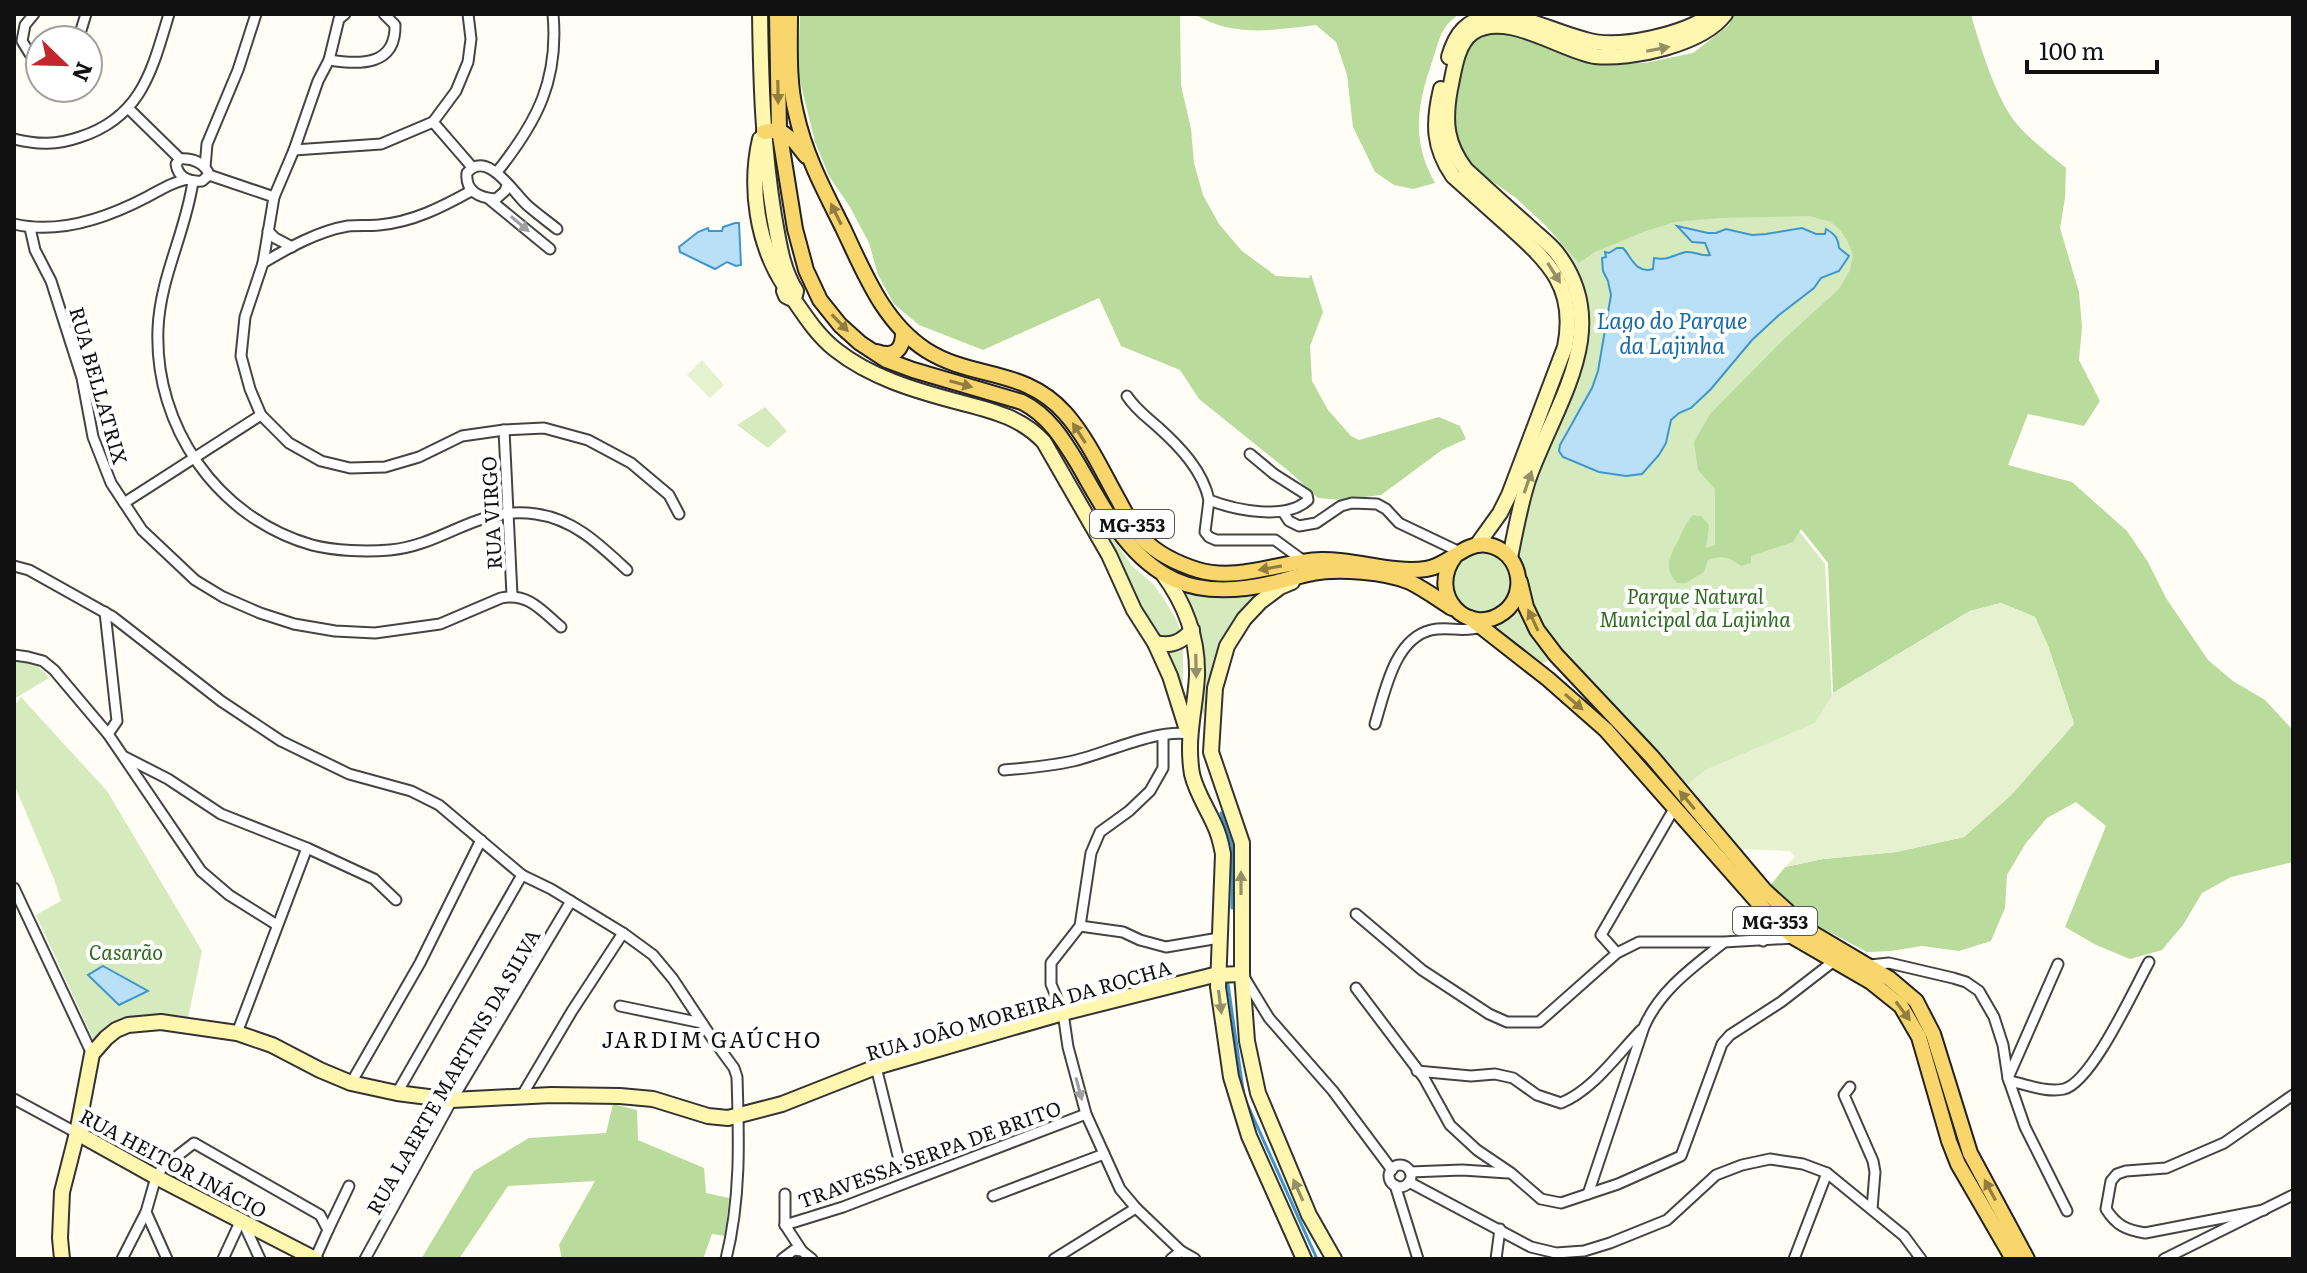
<svg xmlns="http://www.w3.org/2000/svg" width="2307" height="1273" font-family="Literata,serif">
<style>
.green{fill:#d5ebbd;fill-rule:evenodd}
.forest{fill:#b9dc9c}
.pitch{fill:#e6f2cf}
.water{fill:#b9e0f7;stroke:#3f96cf;stroke-width:2}
.lines{fill:none;stroke-linecap:round;stroke-linejoin:round}
.stream{stroke:#3f96cf;stroke-width:3}
.street-casing{stroke:#444;stroke-width:13}
.secondary-casing{stroke:#333;stroke-width:18}
.primary-casing{stroke:#222;stroke-width:18}
.street{stroke:#fff;stroke-width:9}
.secondary{stroke:#fff6b0;stroke-width:14}
.primary{stroke:#f9d66b;stroke-width:14}
.oneway{fill:#948f68}
.oneway2{fill:#917d42}
.oneway3{fill:#a0a0a0}
.labels{text-anchor:middle;dominant-baseline:central;stroke-width:8;stroke-linejoin:round;paint-order:stroke}
.shield{fill:#fff;stroke:#585858;stroke-width:2}
.shield-label{font-size:18px;font-weight:bold;fill:#111}
.street-label{font-size:20px;fill:#111;stroke:#fff}
.park-label{font-size:20px;font-style:italic;fill:#2f6b1f;stroke:#fff}
.water-label{font-size:22px;font-style:italic;fill:#1768a6;stroke:#fff}
.neighbourhood-label{font-size:22px;letter-spacing:2px;fill:#111;stroke:#fff}
</style>
<rect width="100%" height="100%" fill="#fffdf5"/>
<g class="green">
<path d="M1909,197L1751,470L1825,564L1832,699L1816,723L1706,770L1682,789L1548,635L1528,601L1517,557V535L1586,311L1581,280L1559,243L1604,200ZM1678,226L1708,233H1716L1726,229L1752,235L1766,234L1802,228L1816,234H1825L1826,230L1838,248L1849,256L1839,271L1821,278L1814,288L1779,315L1752,340L1711,389L1691,408L1679,413L1670,420L1666,443L1659,455L1642,474L1611,475L1599,472L1563,457L1559,451L1560,445C1571,426 1582,409 1592,390C1603,367 1608,323 1610,298C1612,277 1592,263 1617,248C1631,255 1634,273 1653,269L1654,258C1666,260 1671,255 1682,253C1692,252 1700,258 1710,255L1705,243L1684,235Z"/>
<path d="M765,407L787,431L768,448L737,425Z"/>
<path d="M1093,509L1132,566L1153,584L1162,596L1177,621L1182,636L1174,640L1158,637L1136,602L1114,551L1091,510Z"/>
<path d="M1467,551L1500,552L1517,581L1503,610L1470,615L1453,601L1451,568Z"/>
<path d="M1178,587L1222,596H1258C1250,606 1239,614 1232,625C1213,653 1210,684 1206,717L1199,709L1200,674Z"/>
<path d="M1520,588L1554,654L1546,662L1534,665L1472,619L1495,618Z"/>
<path d="M1183,643V697L1165,652Z"/>
<path d="M14,661C31,662 39,665 49,678L14,699Z"/>
<path d="M21,697L107,791L202,951L188,1018L132,1016L94,1041L36,915L61,901L54,879L14,784V706Z"/>
</g>
<g class="forest">
<path d="M800,14H1180L1181,85L1191,129L1194,163L1203,195L1219,224L1242,251L1276,276L1309,278L1311,274L1323,312L1310,346L1312,381L1328,410L1351,436L1359,440L1439,417L1460,426L1466,439L1442,450L1381,495L1341,500L1318,498L1291,473L1199,399L1180,370L1121,346L1099,298L983,350L919,325L894,304L878,275L869,243L850,207L829,176L815,142L798,73Z"/>
<path d="M1194,14H1459C1439,29 1440,39 1432,62C1417,105 1411,141 1435,183L1413,189L1394,185L1375,172L1353,127L1347,75L1336,42L1316,25C1271,30 1235,38 1194,14Z"/>
<path d="M1734,14H1971C1979,44 1992,83 2007,110C2020,133 2046,151 2066,168L2065,198L2060,228L2079,292L2082,327L2079,360L2100,401L2084,426L2028,414L2008,465L2072,482L2127,531L2148,562L2166,598L2208,660L2233,681L2265,700L2293,730V862L2231,877L2202,893L2183,925L2162,950L2130,959L2096,945L2065,927L2106,826L2076,802L2047,818L2026,843L2007,875L2005,908L1991,941L1959,951L1922,946L1891,951L1867,952L1803,918L1770,886L1785,867L1823,859L1896,852L1964,837L2011,795L2074,724L2048,646L2035,617L2001,603L1970,611L1833,693L1828,563L1801,529L1793,542L1751,556V563L1741,566C1729,557 1723,555 1708,560L1704,572L1686,583H1677C1662,567 1671,554 1679,539C1683,529 1686,523 1693,515L1701,516L1709,525L1706,548L1715,545V489L1698,470L1694,442L1710,414L1784,339L1839,289L1850,270L1853,255L1847,240L1840,230L1831,222L1810,216L1719,218L1675,222L1643,232L1595,252L1579,263L1545,225L1516,198L1470,166L1452,133V100L1461,64L1474,42L1487,35L1505,31L1590,62L1645,63L1693,53L1728,26Z"/>
<path d="M613,1104L637,1110L638,1140L704,1168L706,1193L729,1198L725,1236L712,1234L703,1259H562L559,1245L595,1181L508,1186L459,1259H421L474,1171L529,1138L606,1133Z"/>
</g>
<g class="pitch">
<path d="M702,360L724,385L710,398L687,375Z"/>
<path d="M2001,603L2035,617L2048,646L2074,724L2011,795L1964,837L1896,852L1823,859L1785,867L1795,857L1790,851L1738,849L1682,789L1706,770L1815,723L1833,693L1970,611Z"/>
</g>
<g class="water">
<path d="M735,223H739L741,265L736,266L727,262L715,269L680,252L679,247L698,232L708,228L709,231H722L723,227Z"/>
<path d="M1677,226L1708,233H1716L1726,229L1752,235L1766,234L1802,228L1816,234H1825L1826,229C1835,234 1838,238 1839,248L1849,256L1839,271L1821,278L1814,288L1779,315L1752,340L1711,389L1691,408L1679,413L1671,420L1666,443L1659,455L1642,474L1626,476L1599,472L1563,457L1559,451L1560,445L1592,388L1598,371L1611,295L1608,281L1603,271L1602,258L1606,257L1605,252L1609,253L1617,248H1623C1632,258 1636,274 1653,269L1654,258C1667,261 1673,255 1686,252C1695,251 1702,257 1710,255L1705,243L1692,242Z"/>
<path d="M103,966L148,991L119,1005L88,975Z"/>
</g>
<g class="lines">
<g class="stream">
<path d="M1221,813L1232,846V908"/>
<path d="M1228,984L1244,1097L1317,1259"/>
</g>
<defs>
<g id="street">
<path d="M34,14L25,25L22,41L30,54L40,58"/>
<path d="M345,14L339,19L329,60L318,81L294,150L274,197L263,263L245,317L241,356L250,389L261,415L289,443L321,461L350,468L385,467L419,457L462,436L504,430L544,428L588,440L631,463L669,495L679,514"/>
<path d="M78,40L86,14"/>
<path d="M329,60C360,65 396,66 395,25L384,14"/>
<path d="M129,109L180,159"/>
<path d="M433,122L472,167"/>
<path d="M14,139C38,145 57,145 80,137C142,117 152,70 169,14"/>
<path d="M294,150L381,144L433,122L456,91L468,62L471,39L468,14"/>
<path d="M180,159C193,158 205,163 209,175L202,181C189,182 178,178 176,164Z"/>
<path d="M205,167L207,144L238,70L256,14"/>
<path d="M497,172C537,122 559,80 553,14"/>
<path d="M209,175L274,197"/>
<path d="M193,181C186,232 160,277 158,329C154,426 217,518 312,545C335,551 366,552 390,550C445,545 477,505 536,514C574,519 600,545 627,570"/>
<path d="M507,185L505,191L496,199C479,198 465,191 467,173C487,149 513,192 527,205C536,213 547,221 557,229"/>
<path d="M489,199L550,249"/>
<path d="M14,224C60,235 107,218 147,197C164,188 169,184 187,179"/>
<path d="M30,228L35,250L51,281L82,378L93,437L111,483L142,530L195,580L223,597L260,613L294,624L335,631L375,633L440,624L501,598C528,592 542,611 561,627"/>
<path d="M268,231L275,238L292,247"/>
<path d="M263,263C288,248 318,231 348,226C358,225 369,226 379,225C413,222 442,207 471,191"/>
<path d="M1127,396C1136,410 1147,417 1159,428C1180,447 1203,471 1209,500C1235,510 1286,521 1308,500L1307,495L1274,474L1250,454"/>
<path d="M504,430L512,595"/>
<path d="M1209,500L1205,532L1209,537L1216,540H1275L1305,562"/>
<path d="M124,503L261,415"/>
<path d="M1283,512L1289,521L1299,526L1316,523L1341,506L1352,503L1377,504L1386,509L1399,523L1460,552"/>
<path d="M14,566L29,570L113,617L221,701L281,741L349,774L411,791L439,805L522,875L551,889L623,933L653,955L673,979L712,1038L734,1068L737,1077C739,1139 741,1198 726,1259"/>
<path d="M105,612L117,721L108,734"/>
<path d="M14,655L28,657L43,661L54,670L108,734L201,871L229,895L277,925"/>
<path d="M1375,724C1385,692 1394,639 1431,630C1449,626 1463,633 1481,627"/>
<path d="M1163,736V768L1150,791L1129,811L1100,832L1091,853L1080,926L1051,963V984L1063,1013L1068,1047L1086,1114L1120,1189L1136,1208L1181,1251L1195,1259"/>
<path d="M125,757L168,779L221,814L307,848L374,879L396,900"/>
<path d="M1004,770C1027,768 1051,766 1073,761C1108,753 1154,729 1189,734"/>
<path d="M14,888L92,1054"/>
<path d="M1356,914L1422,970L1489,1014L1507,1022H1539L1617,953L1639,942H1724L1795,938"/>
<path d="M1080,926L1123,932L1140,940L1166,947L1219,938"/>
<path d="M1763,941L1770,916"/>
<path d="M1617,953L1601,935L1675,807"/>
<path d="M1870,965L1889,963L1953,978L1966,982L1979,991L1994,1017L2003,1045L2008,1078L2025,1127L2067,1211"/>
<path d="M1244,977L1269,1018L1333,1091L1392,1170"/>
<path d="M1356,988L1424,1078L1450,1125L1477,1150L1511,1173L1541,1199L1561,1203L1618,1184L1681,1156L1722,1044L1730,1035L1781,1002L1834,961"/>
<path d="M620,1006L702,1023"/>
<path d="M237,1033L307,848"/>
<path d="M876,1067L899,1160"/>
<path d="M1417,1071L1471,1076L1495,1074L1513,1078L1537,1095L1561,1103C1593,1090 1617,1055 1641,1030"/>
<path d="M2008,1078L2058,964"/>
<path d="M2009,1081C2026,1084 2046,1093 2064,1089C2092,1082 2134,989 2149,962"/>
<path d="M351,1083L420,963L481,840"/>
<path d="M1850,1087L1844,1095L1873,1161L1875,1172L1872,1209"/>
<path d="M397,1093L522,875"/>
<path d="M521,1097L572,1011L623,933"/>
<path d="M14,1099L77,1133"/>
<circle cx="1400" cy="1176" r="11"/>
<path d="M1410,1172L1462,1170L1508,1173"/>
<path d="M1409,1182L1531,1247L1556,1253L1584,1251L1610,1243L1667,1220L1716,1175L1742,1165L1770,1159L1803,1164L1827,1173L1904,1236L1921,1259"/>
<path d="M1395,1185L1418,1259"/>
<path d="M1588,1194L1644,1027C1660,990 1692,968 1723,943"/>
<path d="M993,1196L1104,1154"/>
<path d="M2264,1210L2145,1233C2126,1230 2116,1225 2106,1209L2111,1181L2117,1174L2126,1171L2166,1168L2224,1143L2293,1095"/>
<path d="M146,1212L167,1259"/>
<path d="M243,1222L260,1259"/>
<path d="M785,1225L843,1207L1086,1114"/>
<path d="M785,1225L802,1251"/>
<path d="M785,1225V1194"/>
<path d="M328,1230L349,1186"/>
<path d="M122,1259L146,1212L156,1177L163,1167L194,1143L320,1215L328,1230L315,1259"/>
<path d="M223,1259L241,1220"/>
<path d="M365,1259L452,1100L571,901"/>
<path d="M782,1259L794,1250L802,1251L812,1259"/>
<path d="M1054,1259L1136,1208"/>
<path d="M1171,1259L1181,1251"/>
<path d="M1496,1259L1500,1229"/>
<path d="M1794,1259L1827,1173"/>
<path d="M2164,1259L2293,1195"/>
</g>
<g id="secondary">
<path d="M760,14C761,82 763,149 774,216C779,243 782,269 796,291L795,295L790,298L786,296L784,291L787,286L791,285"/>
<path d="M1502,14C1531,19 1558,33 1586,40C1619,50 1685,34 1712,14"/>
<path d="M1449,57C1456,32 1466,22 1492,14"/>
<path d="M1441,89C1433,123 1433,147 1453,176C1472,193 1490,209 1509,226C1549,262 1577,288 1565,347L1509,495L1500,513L1477,545"/>
<path d="M760,139C749,187 757,243 784,285"/>
<path d="M792,297C805,316 818,336 836,350C870,377 914,390 955,401C989,410 1020,416 1044,442L1109,555L1134,610L1155,643L1170,676L1187,730"/>
<path d="M1510,558C1515,532 1520,505 1528,480C1554,405 1616,328 1556,252C1548,242 1535,233 1525,223C1505,206 1486,188 1466,170C1446,144 1444,122 1450,89C1454,72 1456,45 1472,33C1505,9 1562,51 1595,56C1631,60 1703,44 1725,14"/>
<path d="M1163,574C1186,605 1198,638 1197,676C1195,711 1186,738 1192,774C1196,792 1207,808 1214,824C1219,834 1221,843 1223,854L1218,987L1231,1077L1249,1136L1304,1259"/>
<path d="M1292,582L1280,587L1260,602L1244,619L1227,646L1215,688L1211,752L1242,843V974L1247,1041L1258,1093L1309,1215L1334,1259"/>
<path d="M1155,643C1171,647 1182,642 1192,630"/>
<path d="M77,1133L156,1177L315,1259"/>
<path d="M62,1259L60,1238L62,1192L77,1133L92,1054L106,1038L116,1030L128,1025L161,1022L237,1033L272,1045L320,1070L351,1083L397,1093L452,1100L551,1095L620,1096L653,1099L708,1116L728,1118L782,1104L876,1067L1063,1013L1214,975L1242,974"/>
</g>
<g id="primary">
<path d="M777,14L779,130L795,229L806,270L820,300L840,325L860,343L886,360L913,370L1022,402C1048,415 1063,439 1078,464C1103,507 1127,558 1175,580C1206,594 1245,590 1277,582C1289,579 1301,575 1313,573C1338,568 1386,572 1410,582C1424,589 1438,599 1452,608"/>
<path d="M790,14C790,47 788,81 796,113C805,155 824,190 843,228C864,272 883,322 926,350C973,380 1024,367 1065,413C1088,439 1103,473 1120,503C1127,516 1134,530 1144,540C1158,554 1179,564 1198,570C1239,582 1280,561 1321,560C1356,559 1393,574 1426,569C1449,566 1464,541 1488,545C1520,551 1529,593 1504,612C1468,639 1426,594 1455,556"/>
<path d="M764,132L779,130L795,142L806,156"/>
<path d="M877,352C894,358 903,350 903,333"/>
<path d="M1520,582L1526,607L1537,630L1556,655L1652,757L1765,891L1809,931L1890,979L1916,1001L1933,1034L1970,1153L2027,1259"/>
<path d="M1470,618L1548,679L1606,730L1770,916L1795,938L1871,982L1901,1006L1919,1037L1949,1141L1958,1164L2013,1259"/>
</g>
</defs>
<use href="#street" class="street-casing"/>
<use href="#secondary" class="secondary-casing"/>
<use href="#primary" class="primary-casing"/>
<use href="#street" class="street"/>
<use href="#secondary" class="secondary"/>
<use href="#primary" class="primary"/>
</g>
<defs><path id="oneway-solid" d="M-6-.8H1V-3.2L6.5 0L1 3.2V.8H-6Z" transform="scale(2)"/></defs>
<g class="oneway">
<use href="#oneway-solid" transform="translate(1658 49) rotate(-11)"/>
<use href="#oneway-solid" transform="translate(1554 273) rotate(58)"/>
<use href="#oneway-solid" transform="translate(1528 482) rotate(-71)"/>
<use href="#oneway-solid" transform="translate(1196 666) rotate(89)"/>
<use href="#oneway-solid" transform="translate(1241 883) rotate(-90)"/>
<use href="#oneway-solid" transform="translate(1220 1002) rotate(83)"/>
<use href="#oneway-solid" transform="translate(1298 1190) rotate(-114)"/>
</g>
<g class="oneway2">
<use href="#oneway-solid" transform="translate(778 92) rotate(89)"/>
<use href="#oneway-solid" transform="translate(836 214) rotate(-116)"/>
<use href="#oneway-solid" transform="translate(840 323) rotate(46)"/>
<use href="#oneway-solid" transform="translate(961 384) rotate(16)"/>
<use href="#oneway-solid" transform="translate(1079 433) rotate(-123)"/>
<use href="#oneway-solid" transform="translate(1270 568) rotate(170)"/>
<use href="#oneway-solid" transform="translate(1533 620) rotate(-115)"/>
<use href="#oneway-solid" transform="translate(1574 702) rotate(41)"/>
<use href="#oneway-solid" transform="translate(1687 800) rotate(-130)"/>
<use href="#oneway-solid" transform="translate(1903 1011) rotate(53)"/>
<use href="#oneway-solid" transform="translate(1990 1190) rotate(-118)"/>
</g>
<g class="oneway3">
<use href="#oneway-solid" transform="translate(520 224) rotate(40)"/>
<use href="#oneway-solid" transform="translate(1079 1089) rotate(75)"/>
</g>
<g class="labels">
<g class="shield">
<rect x="1090" y="510" width="84" height="28" rx="6"/>
<rect x="1733" y="907" width="84" height="28" rx="6"/>
</g>
<g class="shield-label">
<text x="1132" y="524">MG-353</text>
<text x="1775" y="921">MG-353</text>
</g>
<g class="street-label">
<text transform="translate(100 385) rotate(74)">RUA BELLATRIX</text>
<text transform="translate(490 513) rotate(-93)">RUA VIRGO</text>
<text transform="translate(1018 1009) rotate(-16)">RUA JOÃO MOREIRA DA ROCHA</text>
<text transform="translate(452 1071) rotate(-60)">RUA LAERTE MARTINS DA SILVA</text>
<text transform="translate(929 1153) rotate(-20)">TRAVESSA SERPA DE BRITO</text>
<text transform="translate(174 1162) rotate(28)">RUA HEITOR INÁCIO</text>
</g>
<g class="park-label">
<text x="1695" y="595">Parque Natural<tspan x="1695" dy="23">Municipal da Lajinha</tspan></text>
<text x="126" y="951">Casarão</text>
</g>
<g class="water-label">
<text x="1672" y="319">Lago do Parque<tspan x="1672" dy="25">da Lajinha</tspan></text>
</g>
<g class="neighbourhood-label">
<text x="712" y="1038">JARDIM GAÚCHO</text>
</g>
</g>
<rect width="2307" height="1273" fill="none" stroke="#111111" stroke-width="32"/>
<g transform="translate(64 64) rotate(113)"><circle r="38" fill="#ffffff" stroke="#a0a0a0" stroke-width="2"/>
<path d="M0-6L14 30L0 20L-14 30Z" fill="#c4262e"/>
<text y="-12" font-size="22" font-weight="bold" text-anchor="middle" fill="#111111">N</text>
</g>
<path d="M2027 60v12h130v-12" fill="none" stroke="#111111" stroke-width="4"/>
<text x="2039" y="60" font-size="24" fill="#111111" stroke="#ffffff" stroke-width="6" paint-order="stroke">100 m</text>
</svg>
